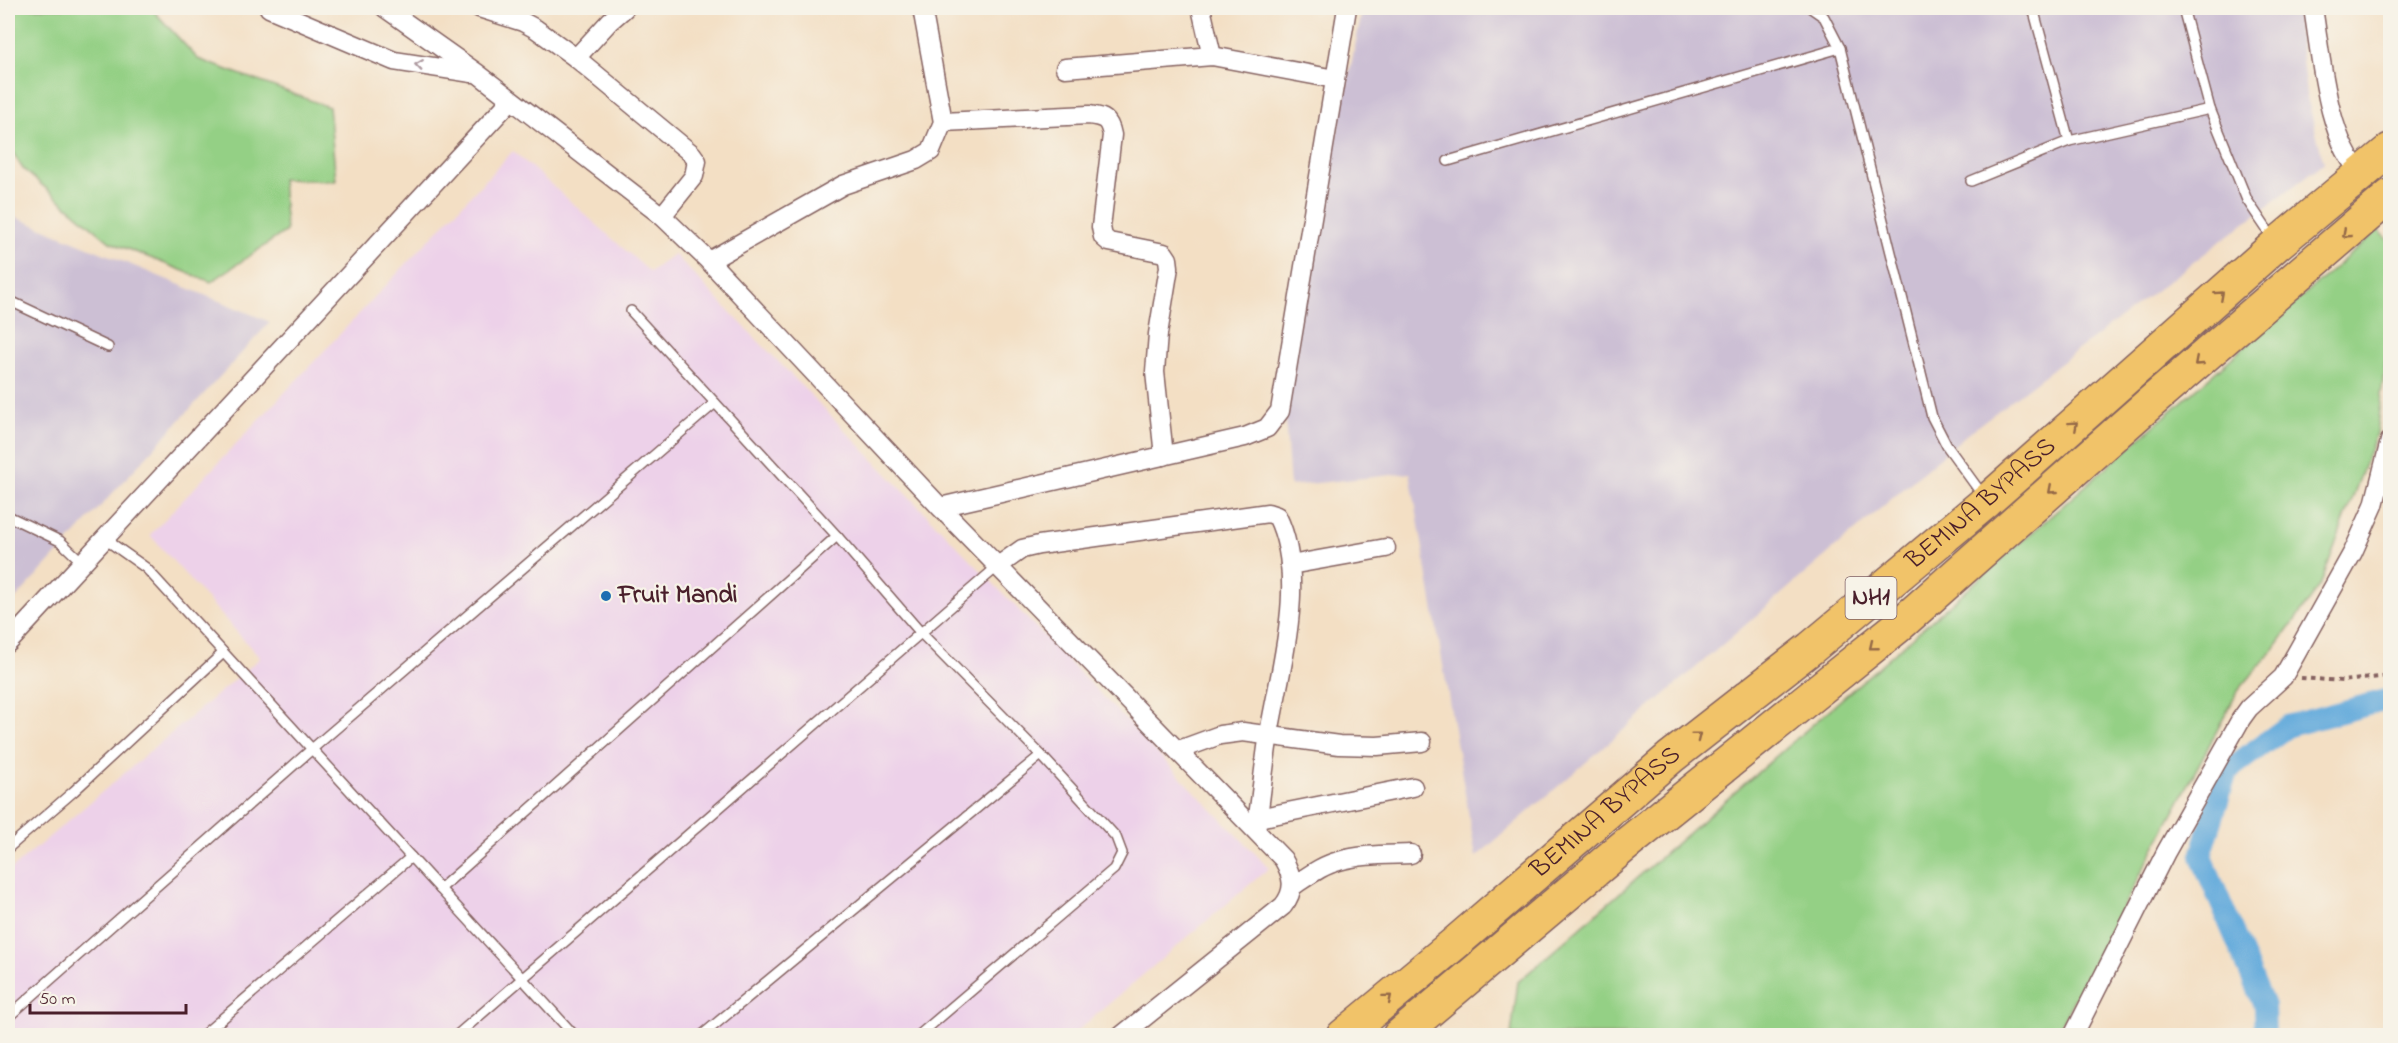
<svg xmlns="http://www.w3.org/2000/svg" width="2398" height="1043" font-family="'Indie Flower',sans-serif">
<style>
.built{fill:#edd1e9}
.industrial{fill:#ccbfd4}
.green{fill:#94d085;stroke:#6f7858;stroke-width:1.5}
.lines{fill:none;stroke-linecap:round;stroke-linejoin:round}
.canal{stroke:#66acdc;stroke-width:22}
.lane-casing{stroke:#856261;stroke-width:12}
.street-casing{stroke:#856261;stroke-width:21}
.highway-casing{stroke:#856261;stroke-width:36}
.path{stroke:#856261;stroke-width:4;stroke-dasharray:4.5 4.5;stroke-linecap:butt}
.lane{stroke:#fff;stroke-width:9}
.street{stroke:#fff;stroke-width:18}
.highway{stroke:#f1c369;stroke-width:33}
.oneway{stroke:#ae9aa0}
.oneway2{stroke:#956947}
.poi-dot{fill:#1f6fb2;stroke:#f7f3e8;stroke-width:2}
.labels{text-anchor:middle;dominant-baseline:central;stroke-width:4.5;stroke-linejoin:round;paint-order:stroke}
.shield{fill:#f7f3e8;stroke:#7e5f64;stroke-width:1.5}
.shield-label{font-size:24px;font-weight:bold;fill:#4a1f2b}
.street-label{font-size:26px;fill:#4a1f2b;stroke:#f7f3e8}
.poi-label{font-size:26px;font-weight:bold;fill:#4a1f2b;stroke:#f7f3e8;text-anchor:start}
</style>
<rect width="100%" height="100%" fill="#f7f3e8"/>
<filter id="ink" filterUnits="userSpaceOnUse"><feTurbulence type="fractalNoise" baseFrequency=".0167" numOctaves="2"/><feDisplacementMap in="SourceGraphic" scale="12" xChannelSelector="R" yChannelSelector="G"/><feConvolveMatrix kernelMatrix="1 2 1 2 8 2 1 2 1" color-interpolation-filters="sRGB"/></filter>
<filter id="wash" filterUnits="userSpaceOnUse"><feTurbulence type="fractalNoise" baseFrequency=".008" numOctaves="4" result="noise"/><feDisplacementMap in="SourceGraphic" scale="24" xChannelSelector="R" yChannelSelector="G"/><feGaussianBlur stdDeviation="1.35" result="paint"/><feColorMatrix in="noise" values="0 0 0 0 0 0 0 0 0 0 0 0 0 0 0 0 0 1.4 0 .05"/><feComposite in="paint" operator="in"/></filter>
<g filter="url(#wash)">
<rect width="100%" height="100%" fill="#f3dfc4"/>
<path class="built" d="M513,151L650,272L674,254L1269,868L1071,1036L8,1035V872L260,658L150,535Z"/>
<g class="industrial">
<path d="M1363,8H2296L2306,94L2324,163L1967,434L1476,857L1410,473L1290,486L1283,389Z"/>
<path d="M8,214L270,322L8,607Z"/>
</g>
<g class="green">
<path d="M8,8H151L198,59L329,107L336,181L282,179L286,231L211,282L110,242L23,169L8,145Z"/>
<path d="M2378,230L2390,241V328L2376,434L2320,586L2274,649L2238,691L2055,1035H1511L1518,982Z"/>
</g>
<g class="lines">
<path class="canal" d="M2265,1036L2264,1006L2201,856L2227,771L2288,726L2390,699"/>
</g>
</g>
<g filter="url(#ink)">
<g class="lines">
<defs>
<g id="lane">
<path d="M1811,8L1824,17L1840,48L1932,417L1947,446L1984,497"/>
<path d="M2033,8L2069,141"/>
<path d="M2183,8L2210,109L2247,200L2274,240"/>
<path d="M1448,161L1840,48"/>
<path d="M1971,181L2069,141L2210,109"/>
<path d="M8,300L108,347"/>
<path d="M631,311L837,536L921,633L1041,755L1116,837L1122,853L1114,869L918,1036"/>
<path d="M8,516L60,541L82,562"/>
<path d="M105,539L146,568L575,1036"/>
<path d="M8,848L74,791L223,653"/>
<path d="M440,889L837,536"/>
<path d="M8,1017L312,749L715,403"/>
<path d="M202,1036L411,857"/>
<path d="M456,1036L998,566"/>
<path d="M701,1036L1041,755"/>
</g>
<g id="street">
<path d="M269,8L394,61L472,73"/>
<path d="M385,8L477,73L662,216L709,261L940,507L1283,859C1293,876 1296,890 1283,906L1121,1036"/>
<path d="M479,8L523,22L536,29L576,58L692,154L697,161L694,176L662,216"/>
<path d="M1201,8L1212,56"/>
<path d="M2313,8C2321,55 2327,140 2362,174"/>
<path d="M576,58L610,21L625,8"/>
<path d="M1065,68L1212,56L1335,79"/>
<path d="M943,122L1089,115C1104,117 1109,119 1112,135L1101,227L1103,237L1109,242L1164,253L1168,259L1169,267L1158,334L1155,372L1164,456"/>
<path d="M709,261L843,185L916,160L931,151L943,122L922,8"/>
<path d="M940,507L1245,437L1267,428L1280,411L1347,8"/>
<path d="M1290,565L1386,548"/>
<path d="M998,566L1022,549L1039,545L1268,513L1277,516C1308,579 1280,668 1269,734C1264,765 1261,798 1256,830"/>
<path d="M8,643L511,100"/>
<path d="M1179,750L1220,735L1243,732L1339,745L1377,746L1422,742"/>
<path d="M1258,818L1413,787"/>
<path d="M1293,886C1307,877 1322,865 1339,861C1362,854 1387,855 1411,854"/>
<path d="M2073,1036L2166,852L2241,719L2249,708L2283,677L2353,552L2374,505L2390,441"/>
</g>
<g id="highway">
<path id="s1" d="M1343,1036L1454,944L1671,757L1811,648L1987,501L2277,244L2390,150"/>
<path d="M1399,1036L1623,847L1896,628L2150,403L2390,196"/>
</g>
</defs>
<use href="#lane" class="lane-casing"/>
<use href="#street" class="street-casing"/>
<use href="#highway" class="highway-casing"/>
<path class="path" d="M2301,678L2342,681L2390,676"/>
<use href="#lane" class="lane"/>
<use href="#street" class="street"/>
<use href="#highway" class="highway"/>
</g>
<defs><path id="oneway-chevron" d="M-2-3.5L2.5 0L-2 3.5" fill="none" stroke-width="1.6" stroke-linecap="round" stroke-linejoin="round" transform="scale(1.5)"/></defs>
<use class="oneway" href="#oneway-chevron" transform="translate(419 65) rotate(-172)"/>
<g class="oneway2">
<use href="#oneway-chevron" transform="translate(2346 234) rotate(139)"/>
<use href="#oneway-chevron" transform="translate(2220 295) rotate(-42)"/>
<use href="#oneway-chevron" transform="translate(2198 362) rotate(139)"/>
<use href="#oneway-chevron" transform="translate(2074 425) rotate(-42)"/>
<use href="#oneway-chevron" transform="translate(2052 490) rotate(139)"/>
<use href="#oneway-chevron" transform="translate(1873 646) rotate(141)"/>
<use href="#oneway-chevron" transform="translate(1697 736) rotate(-38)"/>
<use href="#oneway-chevron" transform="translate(1388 998) rotate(-40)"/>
</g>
</g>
<circle class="poi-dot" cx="606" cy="596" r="6"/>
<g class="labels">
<rect class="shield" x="1845.5" y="577" width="51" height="42" rx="4.5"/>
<g class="shield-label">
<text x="1871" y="598">NH1</text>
</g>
<g class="street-label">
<text stroke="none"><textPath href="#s1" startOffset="831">BEMINA BYPASS</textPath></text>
<text stroke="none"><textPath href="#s1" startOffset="345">BEMINA BYPASS</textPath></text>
</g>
<g class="poi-label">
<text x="618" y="596">Fruit Mandi</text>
</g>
</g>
<rect width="2398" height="1043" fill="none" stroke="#f7f3e8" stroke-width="30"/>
<path d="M30 1004v9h156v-9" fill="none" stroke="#4a1f2b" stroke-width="3"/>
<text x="39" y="1004" font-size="18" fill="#4a1f2b" stroke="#f7f3e8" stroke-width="4.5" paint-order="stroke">50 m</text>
</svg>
